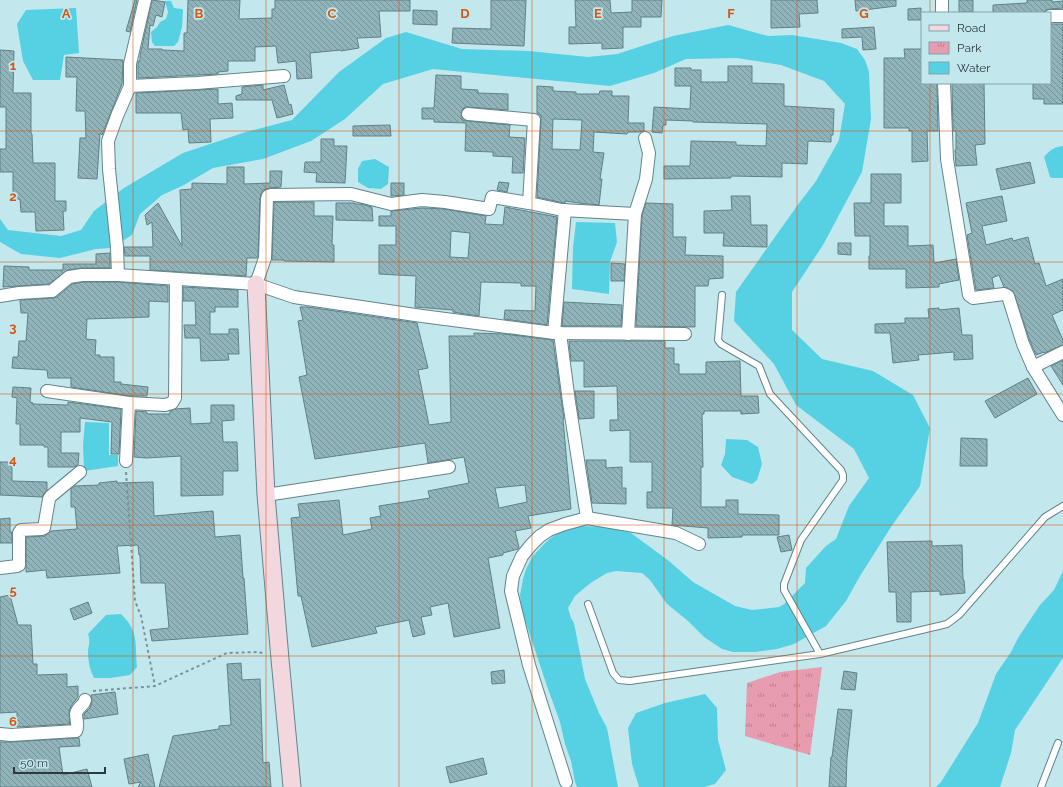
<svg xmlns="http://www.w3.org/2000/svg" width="1063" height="787" font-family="Raleway,sans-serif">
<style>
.park{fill:url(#park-tufts)}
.water{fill:#56d0e3}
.building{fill:url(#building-back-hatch);stroke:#5f8187;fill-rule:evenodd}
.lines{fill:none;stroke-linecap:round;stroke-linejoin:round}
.lane-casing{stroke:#62848a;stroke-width:8}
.street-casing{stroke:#62848a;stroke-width:14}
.secondary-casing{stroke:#62848a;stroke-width:19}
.path{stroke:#799498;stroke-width:2;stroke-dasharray:3 3;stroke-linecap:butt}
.lane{stroke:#fff;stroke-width:6}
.street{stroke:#fff;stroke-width:12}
.secondary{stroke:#f2d7df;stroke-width:17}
.grid{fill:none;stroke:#d55611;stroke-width:1;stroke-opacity:0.55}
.grid-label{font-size:13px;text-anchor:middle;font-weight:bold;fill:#d55611;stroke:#c2e8ee;stroke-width:3.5;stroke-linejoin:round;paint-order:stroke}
</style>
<defs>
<pattern id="park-tufts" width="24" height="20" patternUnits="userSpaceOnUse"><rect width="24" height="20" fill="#e89cb0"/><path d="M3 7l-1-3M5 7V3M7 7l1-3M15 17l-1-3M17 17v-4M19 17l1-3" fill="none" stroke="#bc8090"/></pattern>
<pattern id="building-back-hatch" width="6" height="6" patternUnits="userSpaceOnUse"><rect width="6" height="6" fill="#90b4ba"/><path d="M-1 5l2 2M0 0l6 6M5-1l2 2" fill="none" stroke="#769398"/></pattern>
</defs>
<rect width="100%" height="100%" fill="#c2e8ee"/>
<path class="park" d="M822,667L810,755L745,736L747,683L780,672Z"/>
<g class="water">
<path d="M165,1H171L174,8L182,9L183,10L182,27L178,42L174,46H155L152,42L151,32L157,27L160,22L166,19L168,12Z"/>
<path d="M76,8L79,53L64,55L60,80H33L23,61L17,24L26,10Z"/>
<path d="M728,25L768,36L792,35L841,43L857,49L865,60L869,72L871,119L862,172L823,245L792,292V330L822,359L873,371L913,395L930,428L920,486L891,527L860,576L846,601L826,626L794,644L777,649L755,652H733L722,649L704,637L688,621L667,604L650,580L642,573L616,571L607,573L592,582L582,590L575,596L568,608L571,618L574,623L585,679L599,713L607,728L618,787H577L575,782L571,761L565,744L560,722L547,686L521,608L520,595L523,579L526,569L533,556L545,543L552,537L559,533L580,526L607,527L631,533L669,561L693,582L735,606L752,610L779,607L784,604L805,583L806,568L826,546L836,539L849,506L869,478L854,449L796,405L774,364L734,321L736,292L797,206L816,181L839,140L845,104L824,81L781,65L737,58L686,59L654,73L610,86L433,69L383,84L345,119L311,141L263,159L213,168L184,185L162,195L140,214L132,235L111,248L96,249L60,258L21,254L0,242V219L8,230L61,236L81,230L94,211L124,188L183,153L246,132L292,120L339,72L386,38L406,32L462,49L529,51L588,57L617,54L673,36Z"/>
<path d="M1063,146V178H1052L1050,177L1044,157C1050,150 1054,147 1063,146Z"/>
<path d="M375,159L389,167L388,184L381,189L368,188L358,182V169L362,161Z"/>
<path d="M576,222L615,223L617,242L610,262L609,294L572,289L573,248Z"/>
<path d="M85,422L109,423V455H118V466L84,471L83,445Z"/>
<path d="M726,439L747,440L758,447L762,464L757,480L752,484L732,477L721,465L725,454Z"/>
<path d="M1063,571V658L1015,730L1011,753L1000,787H936L941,782L978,723L996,674L1011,652L1018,638L1040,605L1054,590Z"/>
<path d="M121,614C139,631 135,644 137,667L130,675L110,678H94C90,670 88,662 88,653C88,645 91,643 88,634L106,615Z"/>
<path d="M705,694L717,708L718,740L726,770L715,784L704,787H639L632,764L628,728L636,713L665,703Z"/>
</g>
<g class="building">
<path d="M135,0H137L130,32L126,31Z"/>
<path d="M152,0L165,2L162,17L156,15L153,26L150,25L148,49H162V50L184,51V33H187L188,0H240L239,19L272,18V9H275V0H410V11H379L381,37L357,38L359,48L341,51V50L310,53L312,78L297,79L296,61L278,63L276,46L255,47V61H228V71L218,72V74L138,78V61H140V56Z"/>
<path d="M491,0H526L524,46L452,43L453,28L491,29Z"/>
<path d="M575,0H610L611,13L632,12V0H662L661,17H641V27H623V48L602,49V43L569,44V27H576Z"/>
<path d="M771,0H817L818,13L799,14L800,27L771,28Z"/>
<path d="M855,0H896V6L856,11Z"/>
<rect x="959" y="0" width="14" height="12"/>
<path d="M1027,0H1052V2L1063,1V8L1050,9L1046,10L1043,13H993V5L1027,3Z"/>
<path d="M921,8V20H908V9Z"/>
<path d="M413,10L437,11V25L413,24Z"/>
<path d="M1050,24H1063V104H1044V99H1033V84L1050,83Z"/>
<path d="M874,27L876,49L863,50L862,37L842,38V29Z"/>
<path d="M904,49H922V83H937L938,131H927L928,161L912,162V131H909V128H884V58H905Z"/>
<path d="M0,50L14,51L13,93H31V133L32,134L33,163H55V201H66V211H63L64,230L36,231L35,212H21L20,199L13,200V172H0V149H6V107H0Z"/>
<path d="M66,57L123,60L122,84L102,135L100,133L97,179L78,178L80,138H86L85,111H76L77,77H66Z"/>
<path d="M728,66H752V83L784,84V106L834,109L833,135H831V142L808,141L807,164L782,163V177L731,176V178L664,179V166H690L691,141L736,142V145L766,146L767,124L693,122V121L666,120V125H663L662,133L652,132L654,107L690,109L691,86H675V68H691V70H701V82H728Z"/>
<path d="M436,75L461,76V89L478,90V93L508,94V110L468,107H465L462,110L461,117L463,120L467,121L510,125L509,137L525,138L523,173H512L513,157L493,156V152L465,151L466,123L434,122V119H422V108H434Z"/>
<path d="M952,83H984L985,144L975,145L977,165L956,166L955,150H956V131H953Z"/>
<path d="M263,85V90L284,85L289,105L291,104L293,114L277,118L272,100H236V96L242,94V87Z"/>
<path d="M537,86L553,87V91L576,92V94H599L600,91H612V96H629L628,123H644V131L640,132H628L627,134L594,132L593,152L604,153L600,179H602L599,205L579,203L565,201V203H563L537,197L541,120V116L537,113ZM553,119L582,120L580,150L552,149Z"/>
<path d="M218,89V104L232,103L233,118L210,119L211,142L189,143L188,129L183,130L181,113H136V93Z"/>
<path d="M390,125L391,136H353V126Z"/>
<path d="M321,139H334V146H347L345,183L316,182L317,173L304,172L305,162H321Z"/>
<path d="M1030,162L1035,183L1001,190L996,169Z"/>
<path d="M227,167H244V184L270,183V171H282L281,187L269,188L263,190L261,194L260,199L258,257L257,258H247L246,276L150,270V256H125L124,247H153L152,222L147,225L145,215L158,203L182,246L180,190L192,189V183L227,184Z"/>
<path d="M871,174H901V203H884V226H908V246L933,245L934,263L956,259L959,280L939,284V287L906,288V269H869V256H870V236H855L854,203H871Z"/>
<path d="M499,182L509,183L507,192L497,190Z"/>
<path d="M391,183H404V195L391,196Z"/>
<path d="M731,196H750L751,225H767V247L723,246L724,233H704V211L732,210Z"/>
<path d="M1002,196L1007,221L982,226L986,245L1012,238L1013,241L1028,237L1035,264L1039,263L1046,286L1063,279V310L1052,315L1063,340V345L1044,353V352L1036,355L1030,341L1013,291L1004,287L999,275L992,278L994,288L976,290L967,235L972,233L966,203Z"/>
<path d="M274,202H314V216H333L332,245H334V262L284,261V260H272Z"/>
<path d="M336,203H354L356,204H361L372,207L373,221L336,220Z"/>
<path d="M646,203L673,204V237H686L685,255L723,256V278L709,279L708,286H695V327L636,326L642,215Z"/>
<path d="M505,207L557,217L547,325L504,319L505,310L535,311L536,286H521V283L481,282L479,316H478L453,312V310L415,307L416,276L379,274V245H396V226H379V216H391V211L422,208L444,209L486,216L485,224L503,225ZM451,231L470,233L468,258L450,257Z"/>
<path d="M838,243H851V255L838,254Z"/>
<path d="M110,253V268H82L68,270L49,284L3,287L4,266L29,267V270H63V264H96V254Z"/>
<path d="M611,263L625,264L624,281H611Z"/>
<path d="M83,282H118L168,286V302L149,301V317L87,319L86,339L96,340L95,355H100V357H114V382H121V384L148,387L147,396H130L71,387V378H48L47,370L12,368L13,357H18L19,341H26L28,313H21L20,300L53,298L57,297L72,284Z"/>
<path d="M183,287L238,290V307H215V312H210V334H229V329H238L239,354H228L229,360L201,361L200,338H185L184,325H196L195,301H183Z"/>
<path d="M564,302L622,305L621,326H562Z"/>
<path d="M300,307H308L417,323L428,368L418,370L429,425L451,422L449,336H474V333L504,334L553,340L564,419H563L571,509L528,516L531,528L515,531L519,547L518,549L503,553V555L488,558L500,628L454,637L448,603L430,607L432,615L421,617L425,634L413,637L409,620L375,627L377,633L312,647L301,596H298L291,518L300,517L298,504L339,500L343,535L372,529L370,518L381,516L379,506L430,498L428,491L469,483L464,457L428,463L425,443L315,459L299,377L307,375L298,321L303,320ZM525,485L527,502L499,508L495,488Z"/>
<path d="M939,308V310L959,308L962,335H972L973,359L954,360V352L918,355L919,360L893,363L890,333H875V324L905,323V318H929L928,309Z"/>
<path d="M569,341H665V348H674V364H679V374H706V362L740,361L741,396H758L759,413L741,414V411H704V414H702L703,467H701V507H726V500H738V514L779,515V535H742V537L708,538V528L672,525L673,508H647V492H652V462H630V430L610,431V420H618L617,386L584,387V361H571Z"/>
<path d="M1063,360V385L1051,366Z"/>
<path d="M1028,378L1037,394L995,418L985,401Z"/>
<path d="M13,387L31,388L30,402L33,403V404L68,405V402L121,409L119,454H111L112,422L80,418V432H61V453H79L78,465L74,467H48V447H44V445H20V424H16L17,398L12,397Z"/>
<path d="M575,391H594V418L579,419Z"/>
<path d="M211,405H234V420L222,421L223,442H237L238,471H223V495L181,496V456L146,458L134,457L136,411L147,412V414H170V411L175,409L190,408L191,424L211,423Z"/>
<path d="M961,438L987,439V466H960Z"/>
<path d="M586,460H606V468L622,467V488H626V504L592,503Z"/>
<path d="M0,462H12V481L47,482V490L42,497L0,495Z"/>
<path d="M117,481V483L153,482L154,516L213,511L215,537L240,535L243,578H244L248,634L152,641L150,630L169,628L165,583H141L140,555H139L138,545L117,546L120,573L47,578L46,570L26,572V537L45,536L51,531L77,529L75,507H71V489L75,486L99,485V483Z"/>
<path d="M10,518V532H12V543H0V519Z"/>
<path d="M789,535L792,550L781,552L777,537Z"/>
<path d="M932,541V546L962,545L963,580H964L965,593L940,595V591L911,592V622H897L896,592H889L887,542Z"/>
<path d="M10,595L18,625H31L33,664H37V675L67,674V687L78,686V697L71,706L69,712L70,724L17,727V712L0,713V597Z"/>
<path d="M88,602L92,613L74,620L70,609Z"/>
<path d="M241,663L242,680L260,679L263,763L269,762L271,787H159L173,736L219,729V726L231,725L227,664Z"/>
<path d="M504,670L505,683L492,684L491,672Z"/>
<path d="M844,671L857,673L855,690L841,689Z"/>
<path d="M115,692L118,714L84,719V714L90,708L92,702L91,695Z"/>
<path d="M838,709L852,710L847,758L846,787H829L831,757H832Z"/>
<path d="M76,738H79L80,746L59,747L63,775L87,769L92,787H0V742H11Z"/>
<path d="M148,754L155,787H138L141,782L129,784L124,759Z"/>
<path d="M483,758L487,774L450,783L446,767Z"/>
</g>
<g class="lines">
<defs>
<g id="lane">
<path d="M722,295L718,340L721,344L759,366L770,394L841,470L843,475V480L801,540L784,584V590L820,654"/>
<path d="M588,604L613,673L619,680L630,681L820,654L947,624L959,615L1045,517L1063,506"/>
<path d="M1041,787L1058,743"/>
</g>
<g id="street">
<path d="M942,0V13"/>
<path d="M1050,16H1063"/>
<path d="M944,83L947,159L969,295L973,298L1004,294L1008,296L1023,344L1033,367L1063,415"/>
<path d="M130,86L197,83L284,76"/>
<path d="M468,114L534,120L529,203"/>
<path d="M635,214L646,179L649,153L645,138"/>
<path d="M118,275L117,247L109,169L108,141L117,116L130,86V64L145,0"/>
<path d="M256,284L265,258L267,199L268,196L271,195L351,194L391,204L422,200L445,202L489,209L492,197L529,203L562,210L635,214L628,334"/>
<path d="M0,296L19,293L52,291L69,277L82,275H118L256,284L294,297L422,316L554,333L685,334"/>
<path d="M554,333L565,210"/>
<path d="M560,333L569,402L587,518"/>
<path d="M1033,367L1063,352"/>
<path d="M47,391L129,403"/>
<path d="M126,461L129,403L165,405L172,403L175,398L176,279"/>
<path d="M266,495L449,467"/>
<path d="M0,568L17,566L19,565V533L21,530L42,529L44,528L49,499L51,496L80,472"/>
<path d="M0,734L11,735L76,731C79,725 76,720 76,714C77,707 84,706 85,700"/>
<path d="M566,782L529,665L511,591L513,576L522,556L531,545L540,536L549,530L565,524L587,518L676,533L699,544"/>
</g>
<path id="secondary" d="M256,284L266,495L280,659L292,787"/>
</defs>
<use href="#lane" class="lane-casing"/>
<use href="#street" class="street-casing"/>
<use href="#secondary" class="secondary-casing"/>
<g class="path">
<path d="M126,472L135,601L141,616L155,686"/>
<path d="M93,691L155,686L227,653L259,652L265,654"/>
</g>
<use href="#lane" class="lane"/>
<use href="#street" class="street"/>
<use href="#secondary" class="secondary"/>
</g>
<path class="grid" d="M133,0V787M266,0V787M399,0V787M532,0V787M664,0V787M797,0V787M930,0V13M930,83V787M0,131H1063M0,262H1063M0,394H1063M0,525H1063M0,656H1063"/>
<g class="grid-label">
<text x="66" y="18">A</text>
<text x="199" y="18">B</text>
<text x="332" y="18">C</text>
<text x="465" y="18">D</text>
<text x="598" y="18">E</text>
<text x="731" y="18">F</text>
<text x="864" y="18">G</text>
<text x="13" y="70">1</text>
<text x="13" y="201">2</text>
<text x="13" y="332">3</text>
<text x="13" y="464">4</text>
<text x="13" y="595">5</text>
<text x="13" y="726">6</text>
</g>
<rect x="921" y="12" width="130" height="72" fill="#c2e8ee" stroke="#86a2a7"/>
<rect x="929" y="25" width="20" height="6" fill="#f2d7df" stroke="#86a2a7"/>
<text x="957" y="32" font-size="12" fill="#2b3a3c">Road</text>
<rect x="929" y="42" width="20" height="12" fill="url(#park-tufts)" stroke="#86a2a7"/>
<text x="957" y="52" font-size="12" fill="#2b3a3c">Park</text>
<rect x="929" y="62" width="20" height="12" fill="#56d0e3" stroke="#86a2a7"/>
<text x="957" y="72" font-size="12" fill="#2b3a3c">Water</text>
<path d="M14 767v6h91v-6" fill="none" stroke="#2b3a3c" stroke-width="2"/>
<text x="20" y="767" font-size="12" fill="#2b3a3c" stroke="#c2e8ee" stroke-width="3" paint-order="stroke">50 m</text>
</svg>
